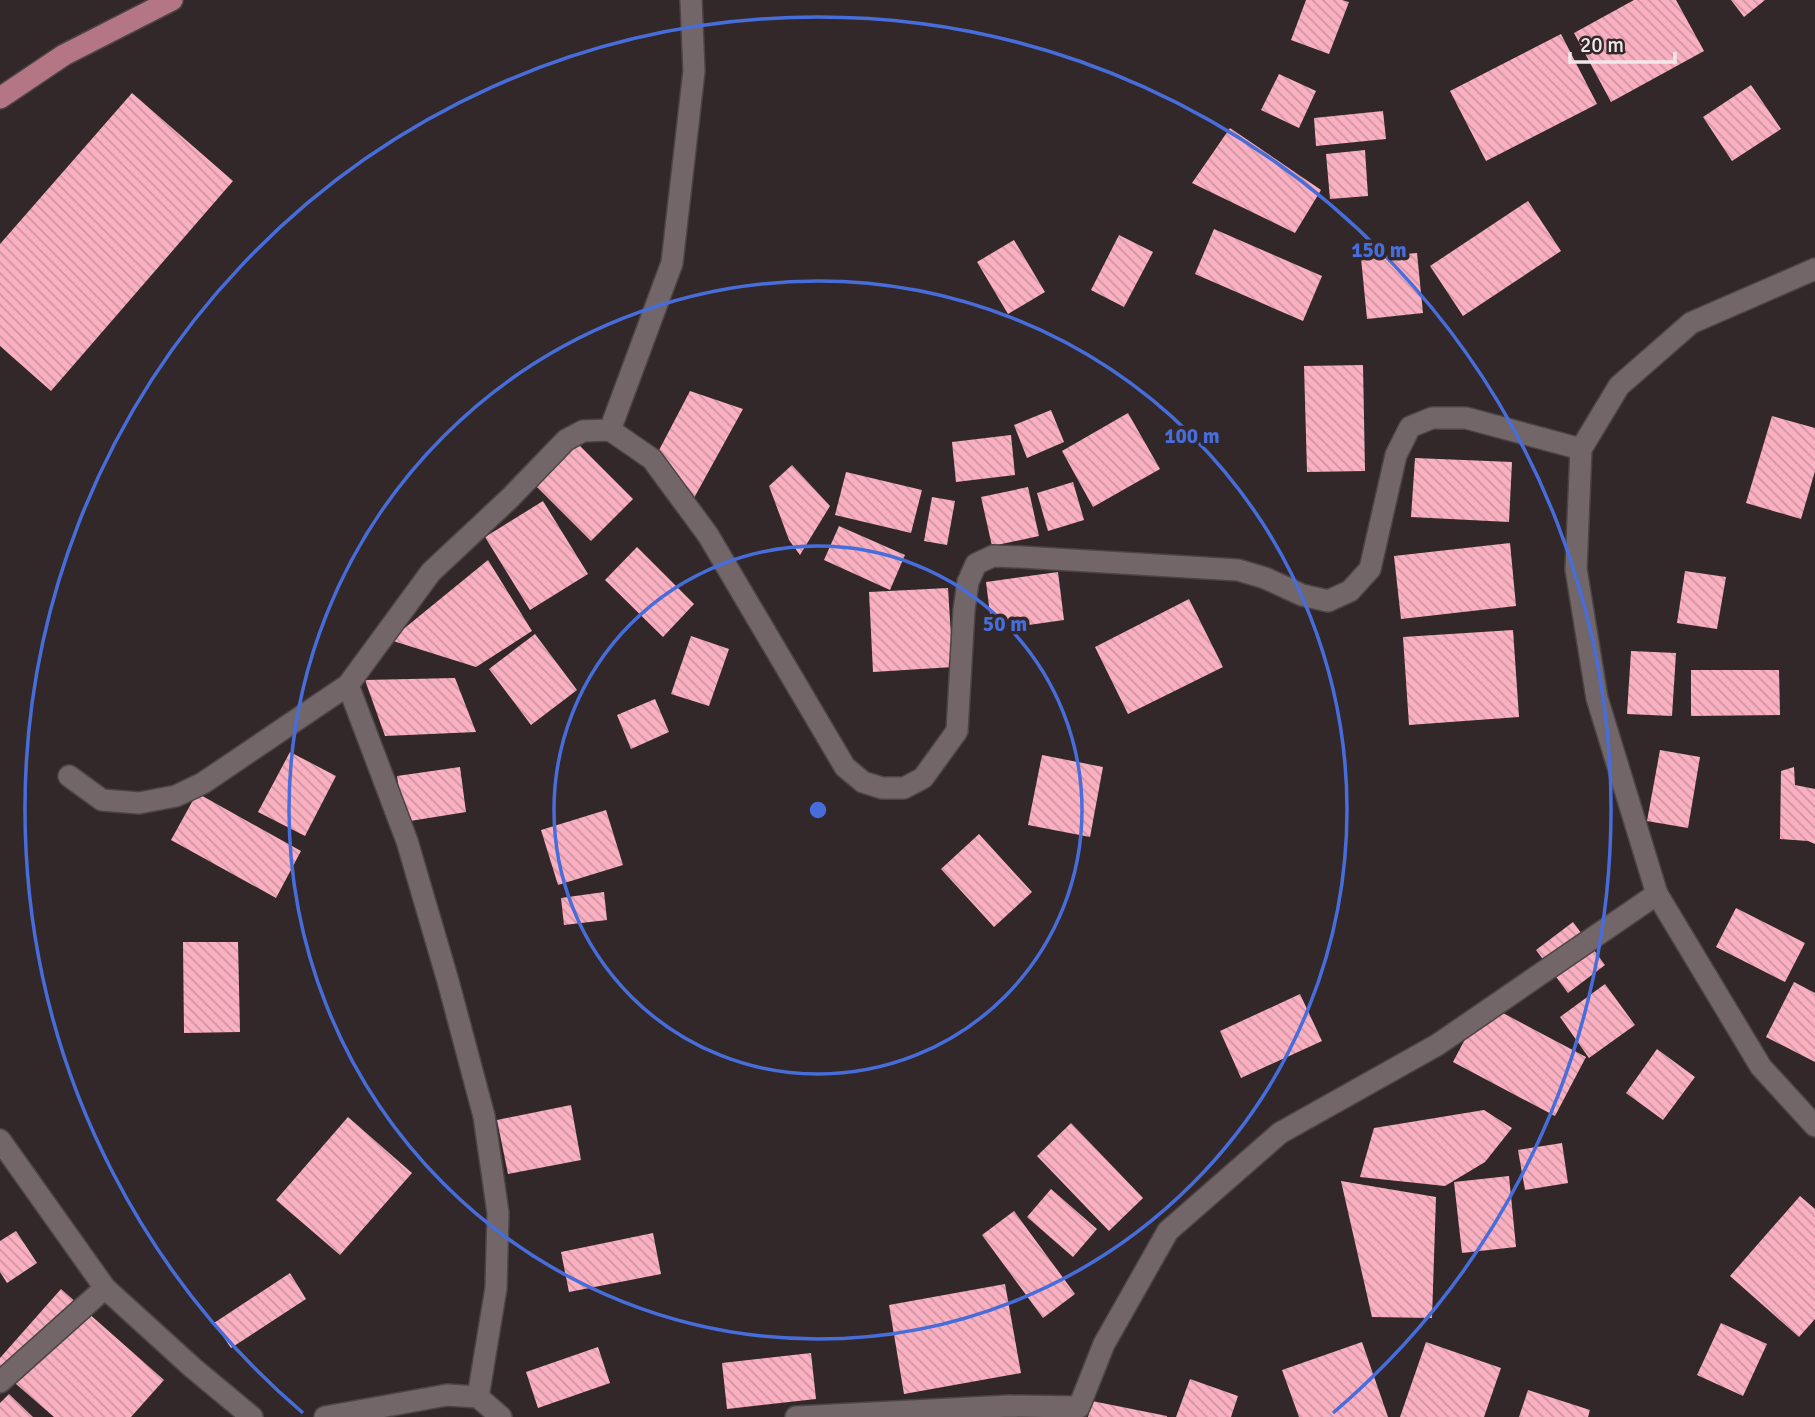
<svg xmlns="http://www.w3.org/2000/svg" width="1815" height="1417" font-family="Signika,sans-serif">
<style>
.building{fill:url(#building-back-hatch)}
.lines{fill:none;stroke-linecap:round;stroke-linejoin:round}
.minor-casing{stroke:#4d4446;stroke-width:24}
.primary-casing{stroke:#4d4446;stroke-width:24}
.minor{stroke:#726668;stroke-width:21}
.primary{stroke:#b47585;stroke-width:21}
.ring{fill:none;stroke:#476ddb;stroke-width:3.5}
.centre{fill:#476ddb;stroke:#32282a;stroke-width:3.5}
.ring-label{font-size:21px;text-anchor:middle;font-weight:bold;fill:#476ddb;stroke:#32282a;stroke-width:7;stroke-linejoin:round;paint-order:stroke}
</style>
<defs>
<pattern id="building-back-hatch" width="6" height="6" patternUnits="userSpaceOnUse" patternTransform="scale(1.75)"><rect width="6" height="6" fill="#fab0c1"/><path d="M-1 5l2 2M0 0l6 6M5-1l2 2" fill="none" stroke="#ce95a2"/></pattern>
</defs>
<rect width="100%" height="100%" fill="#32282a"/>
<g class="building">
<path d="M1306,0H1342L1349,2L1329,54L1291,40Z"/>
<path d="M1634,0H1676L1704,51L1611,102L1574,33Z"/>
<path d="M1731,0H1765L1744,17Z"/>
<path d="M1561,34L1597,104L1486,161L1450,91Z"/>
<path d="M1279,74L1316,91L1299,128L1261,110Z"/>
<path d="M1751,85L1781,129L1732,161L1703,117Z"/>
<path d="M132,93L233,181L51,391L0,346V244Z"/>
<path d="M1383,111L1386,139L1316,146L1314,118Z"/>
<path d="M1230,128L1321,190L1295,233L1192,183Z"/>
<path d="M1365,150L1368,196L1330,199L1326,154Z"/>
<path d="M1528,201L1561,251L1463,316L1430,266Z"/>
<path d="M1214,229L1322,276L1303,321L1195,274Z"/>
<path d="M1119,235L1153,252L1124,307L1091,290Z"/>
<path d="M1014,240L1045,292L1008,314L977,262Z"/>
<path d="M1417,253L1423,313L1367,319L1361,258Z"/>
<path d="M1363,365L1365,471L1307,472L1304,366Z"/>
<path d="M690,391L743,409L694,498L657,454Z"/>
<path d="M1051,410L1064,442L1027,458L1014,425Z"/>
<path d="M1128,413L1160,469L1093,507L1062,451Z"/>
<path d="M1772,416L1815,428V471L1801,519L1746,503Z"/>
<path d="M1011,435L1015,475L956,482L952,442Z"/>
<path d="M577,443L633,499L591,541L535,485Z"/>
<path d="M1415,458L1512,462L1509,522L1411,517Z"/>
<path d="M792,465L830,506L800,555L789,540L769,486Z"/>
<path d="M846,472L922,490L911,533L835,515Z"/>
<path d="M1073,482L1084,520L1048,531L1037,493Z"/>
<path d="M1028,487L1039,536L992,546L981,497Z"/>
<path d="M932,497L955,501L947,545L924,541Z"/>
<path d="M543,501L588,574L530,610L485,537Z"/>
<path d="M839,526L905,555L890,590L824,560Z"/>
<path d="M1510,543L1516,606L1401,619L1394,556Z"/>
<path d="M637,547L694,604L663,637L605,580Z"/>
<path d="M488,560L532,631L476,667L390,640Z"/>
<path d="M1685,571L1726,577L1717,629L1677,623Z"/>
<path d="M1058,572L1064,620L992,630L986,582Z"/>
<path d="M948,588L953,667L873,672L869,592Z"/>
<path d="M1189,599L1223,667L1128,714L1095,647Z"/>
<path d="M1513,630L1519,717L1409,725L1403,637Z"/>
<path d="M535,634L577,690L531,725L489,669Z"/>
<path d="M691,636L729,649L709,706L671,694Z"/>
<path d="M1631,651L1676,653L1672,716L1627,714Z"/>
<path d="M1691,670H1779L1780,715L1691,716Z"/>
<path d="M455,678L476,732L385,736L365,680Z"/>
<path d="M655,699L669,732L631,749L617,715Z"/>
<path d="M1660,750L1700,757L1688,828L1647,821Z"/>
<path d="M290,752L336,776L305,836L258,812Z"/>
<path d="M1042,755L1103,767L1090,837L1028,825Z"/>
<path d="M460,767L466,812L404,822L397,776Z"/>
<path d="M1794,767L1795,785L1815,789V844L1808,841L1780,839L1781,771Z"/>
<path d="M197,793L301,851L276,898L171,840Z"/>
<path d="M606,810L623,865L558,885L541,830Z"/>
<path d="M979,834L1032,892L994,927L941,869Z"/>
<path d="M604,892L607,920L564,925L561,898Z"/>
<path d="M1736,908L1805,943L1785,982L1716,947Z"/>
<path d="M1573,922L1605,965L1568,993L1536,950Z"/>
<path d="M183,942H238L240,1032L184,1033Z"/>
<path d="M1794,982L1815,993V1062L1766,1037Z"/>
<path d="M1605,984L1635,1025L1589,1058L1560,1017Z"/>
<path d="M1300,994L1322,1041L1241,1078L1220,1031Z"/>
<path d="M1484,1003L1586,1057L1555,1116L1453,1062Z"/>
<path d="M1657,1049L1695,1077L1663,1120L1626,1093Z"/>
<path d="M571,1105L581,1160L508,1174L497,1120Z"/>
<path d="M1484,1110L1512,1128L1485,1162L1445,1186L1360,1177L1374,1128Z"/>
<path d="M348,1117L412,1173L340,1255L276,1200Z"/>
<path d="M1071,1123L1143,1198L1109,1231L1037,1156Z"/>
<path d="M1562,1143L1568,1183L1525,1190L1518,1150Z"/>
<path d="M1509,1176L1516,1247L1462,1253L1454,1182Z"/>
<path d="M1341,1181L1436,1197L1432,1318L1372,1317Z"/>
<path d="M1051,1189L1097,1229L1073,1257L1027,1217Z"/>
<path d="M1800,1196L1815,1209V1319L1799,1337L1730,1276Z"/>
<path d="M1014,1211L1075,1294L1043,1318L982,1235Z"/>
<path d="M16,1231L37,1263L7,1283L0,1272V1241Z"/>
<path d="M653,1233L661,1274L569,1292L561,1252Z"/>
<path d="M290,1273L306,1299L231,1348L214,1323Z"/>
<path d="M1005,1284L1021,1373L904,1394L889,1305Z"/>
<path d="M61,1289L164,1380L131,1417H54L0,1370V1358Z"/>
<path d="M1721,1323L1767,1344L1743,1396L1697,1375Z"/>
<path d="M1362,1342L1388,1417H1299L1282,1370Z"/>
<path d="M1426,1342L1501,1368L1484,1417H1400Z"/>
<path d="M598,1347L610,1383L538,1408L526,1372Z"/>
<path d="M811,1353L816,1399L727,1409L722,1363Z"/>
<path d="M1190,1379L1238,1396L1231,1417H1176Z"/>
<path d="M1528,1390L1590,1410L1588,1417H1519Z"/>
<path d="M9,1394L33,1417H0V1403Z"/>
<path d="M1092,1401L1167,1416V1417H1088Z"/>
</g>
<g class="lines">
<defs>
<g id="minor">
<path d="M1815,269L1691,323L1619,386L1581,449L1576,569L1597,698L1657,894L1761,1067L1815,1126"/>
<path d="M610,430L672,263L694,71L691,0"/>
<path d="M348,685L407,841L448,981L484,1116L498,1213L496,1288L478,1397"/>
<path d="M69,776L102,800L139,803L176,796L203,783L348,685L431,572L510,498L566,440L583,431L610,430L652,459L708,535L845,767L863,782L882,788H904L923,778L957,731L964,610L968,582L976,564L993,556L1021,557L1238,570L1265,578L1302,595L1328,601L1350,591L1370,569L1396,455L1410,427L1432,418H1466L1581,449"/>
<path d="M0,1140L105,1288"/>
<path d="M0,1382L105,1288L193,1368L252,1417"/>
<path d="M325,1417L447,1395L478,1397L501,1417"/>
<path d="M796,1417L1009,1406L1079,1407L1104,1344L1168,1231L1280,1133L1437,1045L1657,894"/>
</g>
<path id="primary" d="M0,98L64,55L172,0"/>
</defs>
<use href="#minor" class="minor-casing"/>
<use href="#primary" class="primary-casing"/>
<use href="#minor" class="minor"/>
<use href="#primary" class="primary"/>
</g>
<g class="ring">
<circle cx="818" cy="810" r="264"/>
<circle cx="818" cy="810" r="529"/>
<path d="M303 1413A793 793 0 1 1 1333 1413"/>
</g>
<circle cx="818" cy="810" r="10" class="centre"/>
<g class="ring-label">
<text x="1379" y="257">150 m</text>
<text x="1192" y="443">100 m</text>
<text x="1005" y="631">50 m</text>
</g>
<path d="M1570 52v10h105v-10" fill="none" stroke="#efe7e9" stroke-width="3.5"/>
<text x="1580" y="52" font-size="21" fill="#efe7e9" stroke="#32282a" stroke-width="5" paint-order="stroke">20 m</text>
</svg>
